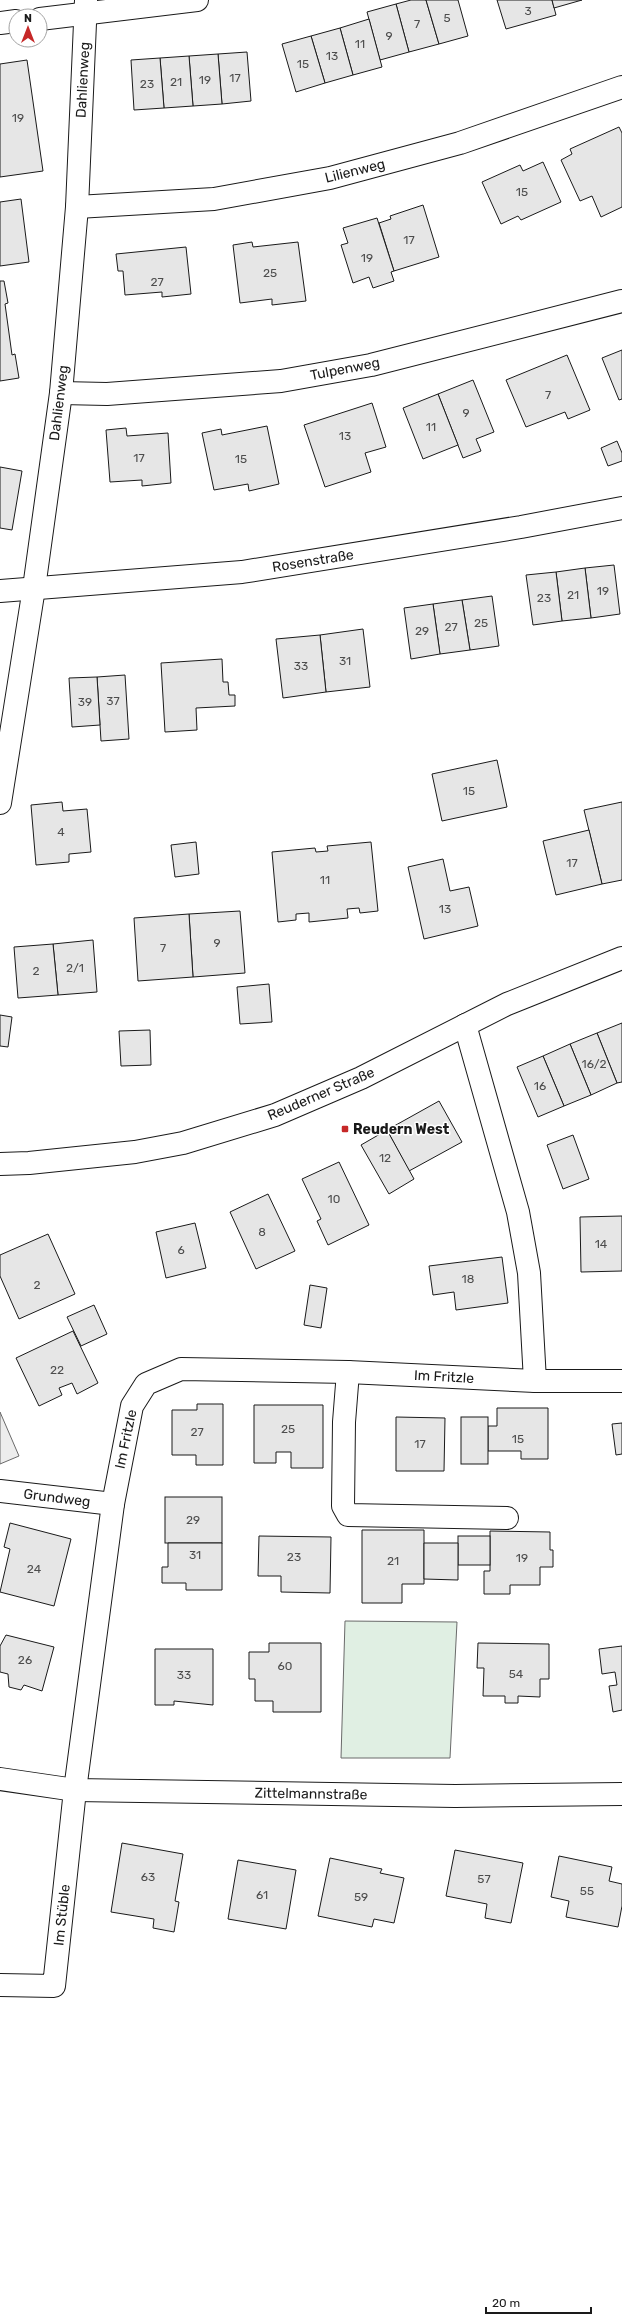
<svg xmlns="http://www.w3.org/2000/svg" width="622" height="2323" font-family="Rubik,sans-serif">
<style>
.green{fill:#e0efe3;stroke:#6a6a6a}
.parking{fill:#ededed;stroke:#6a6a6a}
.building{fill:#e6e6e6;stroke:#1a1a1a}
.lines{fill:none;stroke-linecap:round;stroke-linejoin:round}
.minor-casing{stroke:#1a1a1a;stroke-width:24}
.major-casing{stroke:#1a1a1a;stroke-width:24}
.minor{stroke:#fff;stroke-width:22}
.major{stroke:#fff;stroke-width:22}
.poi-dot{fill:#c62828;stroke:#fff;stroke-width:1.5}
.labels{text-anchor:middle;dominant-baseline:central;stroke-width:3;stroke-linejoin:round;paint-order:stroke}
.number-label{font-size:12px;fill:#4d4d4d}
.street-label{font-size:14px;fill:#1a1a1a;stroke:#fff}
.poi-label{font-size:14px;font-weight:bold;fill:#1a1a1a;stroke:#fff;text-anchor:start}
</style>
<rect width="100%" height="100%" fill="#fff"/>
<path class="green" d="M345,1621L457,1622L450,1758H341Z"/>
<path class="parking" d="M0,1412L19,1456L0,1464Z"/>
<g class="building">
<path d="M411,0H426L439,44L409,52L396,4Z"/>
<path d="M426,0H458L468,36L439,44Z"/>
<path d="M497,0H552L556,15L506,29Z"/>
<path d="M552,0H582L554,8Z"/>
<path d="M396,4L409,52L380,60L367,12Z"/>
<path d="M369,19L382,67L353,75L340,28Z"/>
<path d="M340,28L353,75L325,83L311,36Z"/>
<path d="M311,36L325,83L296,92L282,44Z"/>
<path d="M247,52L251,101L222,104L218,54Z"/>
<path d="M218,54L222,104L193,106L189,56Z"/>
<path d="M189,56L193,106L164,108L160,58Z"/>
<path d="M160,58L164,108L134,110L131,60Z"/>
<path d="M27,60L43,171L0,177V64Z"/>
<path d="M619,127L622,133V207L601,217L592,196L580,201L561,160L572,154L570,149Z"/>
<path d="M543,162L561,202L521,220L518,216L501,224L482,182L520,165L523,171Z"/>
<path d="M21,199L29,262L0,266V202Z"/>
<path d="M423,205L439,257L394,271L379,223L391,219L390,216Z"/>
<path d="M377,218L394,271L391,272L394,281L373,288L369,277L353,283L341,245L348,243L343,228Z"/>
<path d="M252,242L253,247L298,242L306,301L272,305V299L240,303L233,245Z"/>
<path d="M186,247L191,294L162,297V292L125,295L123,271H118L116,254Z"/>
<path d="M0,281H4L8,303L5,304L12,355L15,354L19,378L0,381Z"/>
<path d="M622,350V399L619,400L602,358Z"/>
<path d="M567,355L590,410L568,419L565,412L526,427L506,380Z"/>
<path d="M473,380L494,432L476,439L481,451L463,458L438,394Z"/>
<path d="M438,394L458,445L423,459L403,408Z"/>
<path d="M372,403L386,447L365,453L371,472L325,487L304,425Z"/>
<path d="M267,426L279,484L249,491L248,484L214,490L202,433L221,429L222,435Z"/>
<path d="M126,428L127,436L168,433L171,483L142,486V480L110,482L106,430Z"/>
<path d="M617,441L622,453V461L608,466L601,448Z"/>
<path d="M0,467L22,471L12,530L0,528Z"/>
<path d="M614,565L620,614L591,618L585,568Z"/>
<path d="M585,568L591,618L562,621L556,572Z"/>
<path d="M556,572L562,621L533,625L526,575Z"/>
<path d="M492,596L499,646L470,650L462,600Z"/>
<path d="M462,600L470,650L440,654L433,604Z"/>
<path d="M433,604L440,654L411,659L404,608Z"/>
<path d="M363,629L370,687L326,692L320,635Z"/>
<path d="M320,635L326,692L283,698L276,639Z"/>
<path d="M222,659L223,682H228L229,695H235V706L196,708L197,730L165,732L161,663Z"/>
<path d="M125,675L129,739L101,741L97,677Z"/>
<path d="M97,677L100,725L72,727L69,678Z"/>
<path d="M497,760L507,807L442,821L432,774Z"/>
<path d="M62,802L63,811L87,809L91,852L69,854V862L36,865L31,805Z"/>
<path d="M622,802V880L602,884L584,810Z"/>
<path d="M589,830L602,884L556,895L543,841Z"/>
<path d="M196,842L199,874L175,877L171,845Z"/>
<path d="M371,842L378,911L360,913L359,908L347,909L348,918L309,922V913L296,914V920L278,922L272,852L315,848L316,852L328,851L327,846Z"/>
<path d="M443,859L450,891L469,887L478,926L424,939L408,867Z"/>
<path d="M240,911L245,973L193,977L189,914Z"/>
<path d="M189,914L193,977L138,981L134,918Z"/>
<path d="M93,940L97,992L58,995L53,944Z"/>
<path d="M53,944L58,995L18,998L14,947Z"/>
<path d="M269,984L272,1022L240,1024L237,987Z"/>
<path d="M0,1015L12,1017L8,1047L0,1046Z"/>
<path d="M622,1023V1082L617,1083L597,1033Z"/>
<path d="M150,1030L151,1065L121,1066L119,1031Z"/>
<path d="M597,1033L617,1083L591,1095L570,1044Z"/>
<path d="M570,1044L591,1095L564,1106L543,1056Z"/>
<path d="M543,1056L564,1106L538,1117L517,1067Z"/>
<path d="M439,1101L462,1142L409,1171L387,1130Z"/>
<path d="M387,1130L414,1179L389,1194L361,1145Z"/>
<path d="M573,1135L589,1179L563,1189L547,1145Z"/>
<path d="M339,1162L369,1225L328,1245L317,1221L321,1219L302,1179Z"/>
<path d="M268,1194L295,1251L256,1269L230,1212Z"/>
<path d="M622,1216V1271L581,1272L580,1217Z"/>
<path d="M195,1223L206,1268L166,1278L156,1232Z"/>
<path d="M48,1234L75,1294L19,1319L0,1276V1255Z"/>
<path d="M502,1257L508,1303L456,1310L454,1292L433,1295L429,1266Z"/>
<path d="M310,1285L327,1288L321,1328L304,1325Z"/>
<path d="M94,1305L107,1334L81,1346L67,1317Z"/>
<path d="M73,1331L98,1383L77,1394L72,1383L59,1388L62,1395L39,1406L16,1358Z"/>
<path d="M197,1404H223V1465H196V1455H172V1410H197Z"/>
<path d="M254,1405H323V1468H291V1452H276V1463H254Z"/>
<path d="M497,1408H548V1459H521V1451H488V1426H497Z"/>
<path d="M396,1417L445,1418L444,1471H396Z"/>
<rect x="461" y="1417" width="27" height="47"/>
<path d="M622,1423V1454L616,1455L612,1424Z"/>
<rect x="165" y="1497" width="57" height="46"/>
<path d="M10,1523L71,1539L54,1606L0,1592L10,1549L4,1547Z"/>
<path d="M362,1530H424V1584H402V1603H362Z"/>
<path d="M490,1531L550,1532V1550H553V1567H540V1585H510V1594H484V1571H490Z"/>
<path d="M259,1536L331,1537L330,1593L281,1592V1576H258Z"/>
<rect x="458" y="1536" width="32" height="29"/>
<path d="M168,1543H222V1590H186V1583H162V1567H168Z"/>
<path d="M424,1543H458V1580L424,1579Z"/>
<path d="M6,1635L54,1647L42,1691L24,1685L21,1690L9,1687L8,1674L0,1672V1646Z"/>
<path d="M269,1643H321V1712H273V1701H255V1679H249V1652H269Z"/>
<path d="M478,1643L549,1644V1679H540V1697L518,1696V1703H505V1696H483L484,1668H477Z"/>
<path d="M622,1646V1710L613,1712L609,1686L617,1685L615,1672L602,1674L599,1649Z"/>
<path d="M155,1649H213V1705L174,1701V1705H155Z"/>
<path d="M122,1843L183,1854L175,1901L179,1902L174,1932L153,1928L154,1919L111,1912Z"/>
<path d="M455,1850L523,1863L511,1923L485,1918L487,1904L446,1896Z"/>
<path d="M559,1856L612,1867L609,1881L622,1884V1906L618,1927L566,1917L569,1901L551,1897Z"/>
<path d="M330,1858L382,1869L380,1873L404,1878L394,1923L374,1919L372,1927L318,1916Z"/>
<path d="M238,1860L296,1870L286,1929L228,1919Z"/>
</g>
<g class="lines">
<defs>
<g id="minor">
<path d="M40,19L197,0"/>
<path d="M0,23L16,21"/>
<path d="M77,207L214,199L330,178L460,143L622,87"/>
<path d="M61,393L107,394L281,381L371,365L622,301"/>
<path d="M0,591L242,572L521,527L622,508"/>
<path d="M0,803L34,588L61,393L77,207L86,0"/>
<path d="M465,1025L518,1212L529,1273L535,1381"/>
<path d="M348,1372L344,1422L343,1506L348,1515L507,1518"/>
<path d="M0,1491L113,1504"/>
<path d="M0,1779L75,1790L455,1796L622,1794"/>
<path d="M0,1985L54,1986L75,1790L113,1504L132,1406L146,1384L181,1369L348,1372L535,1381H622"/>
</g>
<path id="major" d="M0,1164L29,1163L135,1152L183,1143L275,1115L361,1078L507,1004L622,958"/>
</defs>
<use href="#minor" class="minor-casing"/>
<use href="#major" class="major-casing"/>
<use href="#minor" class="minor"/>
<use href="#major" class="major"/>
</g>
<rect class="poi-dot" x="341" y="1125" width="8" height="8" rx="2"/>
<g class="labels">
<g class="number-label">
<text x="528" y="11">3</text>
<text x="447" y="18">5</text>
<text x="417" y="24">7</text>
<text x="389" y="36">9</text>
<text x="360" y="44">11</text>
<text x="332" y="56">13</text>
<text x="303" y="64">15</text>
<text x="235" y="78">17</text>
<text x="205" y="80">19</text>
<text x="176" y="82">21</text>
<text x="147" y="84">23</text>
<text x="18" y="118">19</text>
<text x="522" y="192">15</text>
<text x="409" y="240">17</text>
<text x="367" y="258">19</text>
<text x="270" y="273">25</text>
<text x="157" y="282">27</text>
<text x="548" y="395">7</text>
<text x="466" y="413">9</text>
<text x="431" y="427">11</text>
<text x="345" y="436">13</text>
<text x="139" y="458">17</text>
<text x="241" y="459">15</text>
<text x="603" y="591">19</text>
<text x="573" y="595">21</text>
<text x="544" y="598">23</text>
<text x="481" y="623">25</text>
<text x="451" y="627">27</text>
<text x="422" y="631">29</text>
<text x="345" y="661">31</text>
<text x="301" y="666">33</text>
<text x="113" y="701">37</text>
<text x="85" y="702">39</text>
<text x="469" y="791">15</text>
<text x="61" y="832">4</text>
<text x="572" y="863">17</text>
<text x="325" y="880">11</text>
<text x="445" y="909">13</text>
<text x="217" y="943">9</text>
<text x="163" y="948">7</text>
<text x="75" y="968">2/1</text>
<text x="36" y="971">2</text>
<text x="594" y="1064">16/2</text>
<text x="540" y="1086">16</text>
<text x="385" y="1158">12</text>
<text x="334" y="1199">10</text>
<text x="262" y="1232">8</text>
<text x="601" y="1244">14</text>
<text x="181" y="1250">6</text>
<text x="468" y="1279">18</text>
<text x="37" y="1285">2</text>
<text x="57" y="1370">22</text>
<text x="288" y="1429">25</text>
<text x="197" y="1432">27</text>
<text x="518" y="1439">15</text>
<text x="420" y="1444">17</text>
<text x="193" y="1520">29</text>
<text x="195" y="1555">31</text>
<text x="294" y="1557">23</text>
<text x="522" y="1558">19</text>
<text x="393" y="1561">21</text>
<text x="34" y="1569">24</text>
<text x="25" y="1660">26</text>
<text x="285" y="1666">60</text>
<text x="516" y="1674">54</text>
<text x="184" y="1675">33</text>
<text x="148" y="1877">63</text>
<text x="484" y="1879">57</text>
<text x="587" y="1891">55</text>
<text x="262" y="1895">61</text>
<text x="361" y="1897">59</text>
</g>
<g class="street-label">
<text transform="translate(83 80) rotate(-87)">Dahlienweg</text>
<text transform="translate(355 171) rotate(-14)">Lilienweg</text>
<text transform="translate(345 369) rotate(-11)">Tulpenweg</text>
<text transform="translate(59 403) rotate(-83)">Dahlienweg</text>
<text transform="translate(313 561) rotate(-9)">Rosenstraße</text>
<text transform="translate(321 1094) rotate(-23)">Reuderner Straße</text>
<text transform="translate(444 1377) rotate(3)">Im Fritzle</text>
<text transform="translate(126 1439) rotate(-78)">Im Fritzle</text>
<text transform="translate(57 1498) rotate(7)">Grundweg</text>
<text transform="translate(311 1794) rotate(1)">Zittelmannstraße</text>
<text transform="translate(62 1915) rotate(-84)">Im Stüble</text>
</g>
<g class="poi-label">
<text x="353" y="1129">Reudern West</text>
</g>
</g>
<g transform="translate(28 28)"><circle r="19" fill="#ffffff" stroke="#a3a3a3"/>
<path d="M0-3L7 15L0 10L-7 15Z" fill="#c62828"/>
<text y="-6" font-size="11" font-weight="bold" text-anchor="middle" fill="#1a1a1a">N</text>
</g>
<path d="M486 2307v6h105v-6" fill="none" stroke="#1a1a1a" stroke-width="2"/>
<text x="492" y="2307" font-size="12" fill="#1a1a1a" stroke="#ffffff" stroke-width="3" paint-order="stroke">20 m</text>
</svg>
